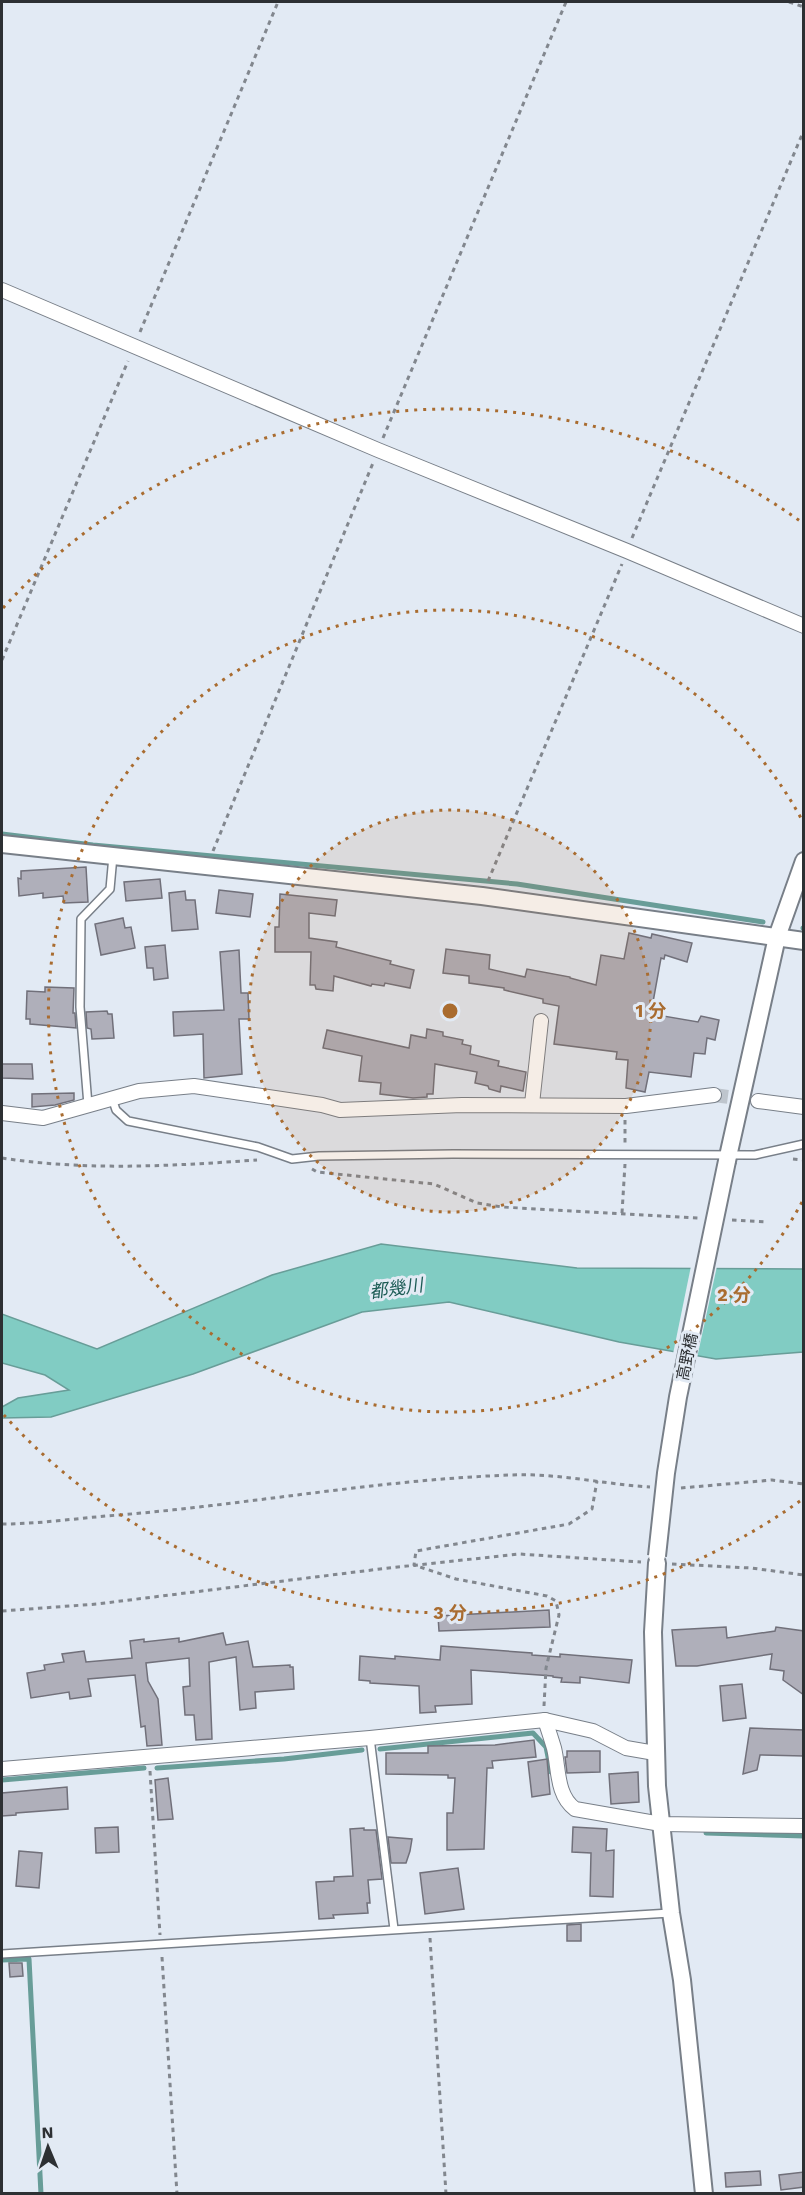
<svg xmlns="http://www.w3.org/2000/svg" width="805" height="2195" font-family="'Work Sans','Noto Sans JP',sans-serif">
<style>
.water{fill:#81ccc3;stroke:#689d98;stroke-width:1.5}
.pier{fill:#e2eaf4}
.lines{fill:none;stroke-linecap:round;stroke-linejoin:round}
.stream{stroke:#689d98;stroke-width:5}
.building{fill:#afafba;stroke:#71707a;stroke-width:1.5}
.minor-tunnel{stroke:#bec5cd;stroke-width:14;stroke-dasharray:14 7;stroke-linecap:butt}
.service-casing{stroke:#787f88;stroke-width:10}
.minor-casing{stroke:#787f88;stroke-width:16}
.tertiary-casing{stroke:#787f88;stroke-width:20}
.path{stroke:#82878e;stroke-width:3;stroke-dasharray:4.5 4.5;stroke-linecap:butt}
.service{stroke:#fff;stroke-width:7}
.minor{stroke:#fff;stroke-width:14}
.tertiary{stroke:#fff;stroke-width:16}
.tertiary-bridge-casing{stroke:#787f88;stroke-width:20;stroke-linecap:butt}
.tertiary-bridge{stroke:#fff;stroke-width:16}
.ring{fill:none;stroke:#a96c30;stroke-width:3;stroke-dasharray:3 6}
.labels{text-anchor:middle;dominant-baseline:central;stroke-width:6;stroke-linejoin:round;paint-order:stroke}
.street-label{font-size:16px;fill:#2d3033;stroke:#e2eaf4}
.water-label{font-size:18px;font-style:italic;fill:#1d5c56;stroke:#e2eaf4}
.centre{fill:#a96c30;stroke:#e2eaf4;stroke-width:3}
.ring-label{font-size:18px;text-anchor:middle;font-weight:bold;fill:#a96c30;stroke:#e2eaf4;stroke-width:6;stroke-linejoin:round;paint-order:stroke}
</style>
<rect width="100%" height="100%" fill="#e2eaf4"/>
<path class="water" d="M381,1244L577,1268L803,1269V1352L716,1359L619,1342L449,1302L362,1312L193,1374L51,1417L2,1418V1407L18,1398L69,1390L45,1375L2,1363V1314L97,1349L272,1275Z"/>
<path class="pier" d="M691,1266H717L697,1358L673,1354Z"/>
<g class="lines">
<g class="stream">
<path d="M2,834L93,845L517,884L763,922"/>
<path d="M803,928H804"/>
<path d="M380,1749L533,1733L546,1747L551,1772"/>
<path d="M157,1768L284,1759L362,1750"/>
<path d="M2,1780L144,1768"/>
<path d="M706,1833L804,1836"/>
<path d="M2,1960L29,1959L41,2194"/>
</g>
</g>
<g class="building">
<path d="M86,867L88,902L64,903L63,896L43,898V893L19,896L18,878L21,879V871Z"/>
<path d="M160,879L162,898L126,901L124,882Z"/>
<path d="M219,890L253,894L250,917L216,913Z"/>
<path d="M185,891L186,900H195L198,929L172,931L169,893Z"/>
<path d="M280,894L337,900L335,916L309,913V938L337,942L336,947L391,961L390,964L414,970L410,988L385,983L384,986L372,984L371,986L334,976L333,991L316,989L315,985H310L311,952H275V927H279Z"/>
<path d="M123,918L125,928L131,927L135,948L101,955L95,924Z"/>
<path d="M629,933L651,938L652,934L692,943L687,962L665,955L664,959L661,958L653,1002L665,1005L663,1016L698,1022L701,1016L719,1020L715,1040L707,1038L705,1054L694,1053L691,1077L649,1072L645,1092L626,1088L628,1060L616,1059L617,1052L554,1044L559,1006L543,1003V999L504,990V988L469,983V976L443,973L446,949L490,955L489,969L525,977L527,969L570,977V978L596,985L601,955L624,959Z"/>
<path d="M165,945L168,978L154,980L153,968H147L145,947Z"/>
<path d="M239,950L241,993H248L249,1019H239L242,1074L204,1078L203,1034L174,1036L173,1012L224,1010L220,952Z"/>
<path d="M45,987L74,988L73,1013H75L76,1028L30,1024V1019H26L27,991L45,992Z"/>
<path d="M107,1011L108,1014H112L114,1038L92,1039L91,1029L87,1028L86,1012Z"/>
<path d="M427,1029L443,1032V1036L463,1040L462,1044L471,1046L470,1054L499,1061L498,1066L526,1072L523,1091L501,1086L500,1092L489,1089L488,1086L475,1083L477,1072L435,1064L433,1094H427V1097L413,1098L380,1094L381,1083L359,1081L362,1056L323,1048L327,1030L409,1048L411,1035L426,1038Z"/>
<path d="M2,1064H32L33,1079L2,1078Z"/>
<path d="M74,1093V1100L55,1105L32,1107V1094Z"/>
<path d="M549,1610L550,1627L439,1631L438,1616Z"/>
<path d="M726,1627L727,1638L775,1631L776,1627L804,1631V1695L783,1680L784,1671L770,1669L772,1654L697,1666H676L672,1630Z"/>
<path d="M223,1633L226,1645L248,1641L253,1667L290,1665V1667H293L294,1689L255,1692L256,1708L240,1710L236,1657L209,1662L212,1739L196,1740L194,1715H185L183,1687L190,1686L189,1658L146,1663L148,1681L158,1699L162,1745L147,1746L145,1726L141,1727L135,1675L88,1679L91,1696L70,1699L69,1692L31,1698L27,1673L45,1670L44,1665L64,1662L62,1654L84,1651L86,1662L132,1658L130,1641L144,1639V1642L179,1638V1642Z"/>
<path d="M441,1646L532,1653V1655L560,1657V1654L632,1660L629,1683L580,1677V1683L561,1682L562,1678L553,1677V1676L471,1670L472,1704L435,1706L436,1712L420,1713L419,1686L370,1683V1681L359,1680L360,1656L395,1659V1656L440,1660Z"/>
<path d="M742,1684L746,1718L723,1721L720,1686Z"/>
<path d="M750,1728L804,1730V1756L760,1755L757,1770L743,1774Z"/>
<path d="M534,1740L536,1757L492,1761L493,1768H487L484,1849L447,1850V1813H453L455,1778H448V1775L386,1774V1753H428V1746L495,1745Z"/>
<path d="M567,1751H600V1772L567,1773L565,1757H567Z"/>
<path d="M547,1759L550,1794L532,1797L528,1762Z"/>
<path d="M638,1772L639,1802L611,1804L609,1774Z"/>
<path d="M168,1778L173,1819L158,1820L155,1780Z"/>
<path d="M67,1787L68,1809L16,1813V1815L2,1816V1793Z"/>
<path d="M118,1827L119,1852L96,1853L95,1828Z"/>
<path d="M573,1827L607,1829L606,1851L614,1850L613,1897L590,1896L591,1853L572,1852Z"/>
<path d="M364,1828V1830H376L382,1879L368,1880L370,1903H367L368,1913L333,1915L334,1918L319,1919L316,1882L334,1881V1877L353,1876L350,1829Z"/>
<path d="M388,1837L412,1839L410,1851L406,1863H391Z"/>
<path d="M19,1851L42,1853L39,1888L16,1886Z"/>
<path d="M458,1868L464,1909L425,1914L420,1873Z"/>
<path d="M581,1924V1941H567V1925Z"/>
<path d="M9,1963H22L23,1976L10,1977Z"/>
<path d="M760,2171L761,2185L726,2187L725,2173Z"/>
<path d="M804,2172V2187L781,2190L779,2175Z"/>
</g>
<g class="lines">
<path class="minor-tunnel" d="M714,1095L758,1101"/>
<defs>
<g id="service">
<path d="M112,1098L116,1110L128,1121L258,1147L292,1159L319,1156L453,1154L755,1155L804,1144"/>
<path d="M88,1105L80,1007L81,919L110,889L113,856"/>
<path d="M370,1738L394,1929"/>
<path d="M2,1954C224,1942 447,1926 670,1913"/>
</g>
<g id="minor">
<path d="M2,290L378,450L627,551L804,626"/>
<path d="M758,1101L804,1107"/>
<path d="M532,1104L541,1021"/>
<path d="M2,1113L43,1118L139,1091L194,1086L322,1105L340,1110L462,1105L626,1106L714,1095"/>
<path d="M545,1720C548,1729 551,1738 554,1748C559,1768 556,1795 575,1809L661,1824L804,1826"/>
<path d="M2,1769L370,1738L545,1720L593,1731L626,1748L655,1753"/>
</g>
<g id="tertiary">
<path d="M2,844L482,896L804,941"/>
<path d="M727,1161L777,937L804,861"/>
<path d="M657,1563L653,1632L657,1786L671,1913L682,1980L704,2194"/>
</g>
</defs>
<use href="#service" class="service-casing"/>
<use href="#minor" class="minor-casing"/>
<use href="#tertiary" class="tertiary-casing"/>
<g class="path">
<path d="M789,2L804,7"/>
<path d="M140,332L278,2"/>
<path d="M383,438L566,2"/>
<path d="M632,538L804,130"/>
<path d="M2,660L128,361"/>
<path d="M213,851L373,463"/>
<path d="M488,881L622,564"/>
<path d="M625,1120V1144"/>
<path d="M2,1158C87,1171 171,1166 257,1160"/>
<path d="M793,1159L804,1160"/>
<path d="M312,1169L317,1172L434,1184L477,1203L502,1207L699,1218"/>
<path d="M622,1213L625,1164"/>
<path d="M732,1220L767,1222"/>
<path d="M681,1488L772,1480L804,1484"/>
<path d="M2,1524C36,1524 72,1519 106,1516C241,1506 374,1480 510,1475C559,1473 602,1484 650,1487"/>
<path d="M672,1564L751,1568L804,1575"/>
<path d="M2,1611L97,1604L380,1569L519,1554L641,1562"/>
<path d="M544,1706L546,1668L559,1615L556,1601L547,1596L456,1579L414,1565L416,1551L569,1524L592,1509L597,1481"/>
<path d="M150,1771L160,1935"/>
<path d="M430,1938L446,2194"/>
<path d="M162,1957L177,2194"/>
</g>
<use href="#service" class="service"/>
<use href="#minor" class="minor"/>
<use href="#tertiary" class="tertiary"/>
<defs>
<path id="tertiary-bridge" d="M657,1556L666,1473L678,1397L727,1161"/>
</defs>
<use href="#tertiary-bridge" class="tertiary-bridge-casing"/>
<use href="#tertiary-bridge" class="tertiary-bridge"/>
</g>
<circle cx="450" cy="1011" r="201" fill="#a96c30" fill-opacity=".12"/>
<g class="ring">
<circle cx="450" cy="1011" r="201"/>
<path d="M802 1202A401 401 0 1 1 802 820"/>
<path d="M800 1501A602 602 0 0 1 3 1414M3 608A602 602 0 0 1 800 521"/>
</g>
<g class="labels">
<g class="street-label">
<text transform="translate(687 1357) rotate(-78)">高野橋</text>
</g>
<g class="water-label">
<text transform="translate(396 1288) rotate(-8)">都幾川</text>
</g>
</g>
<circle cx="450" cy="1011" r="9" class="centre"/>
<g class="ring-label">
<text x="651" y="1017">1 分</text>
<text x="734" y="1301">2 分</text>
<text x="450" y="1619">3 分</text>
</g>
<rect width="805" height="2195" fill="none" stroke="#2d3033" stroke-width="6"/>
<g transform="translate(48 2147) rotate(358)" stroke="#e2eaf4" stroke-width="4.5" paint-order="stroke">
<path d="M0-4.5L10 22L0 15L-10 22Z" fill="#2d3033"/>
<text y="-9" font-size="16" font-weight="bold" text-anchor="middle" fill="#2d3033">N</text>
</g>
</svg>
